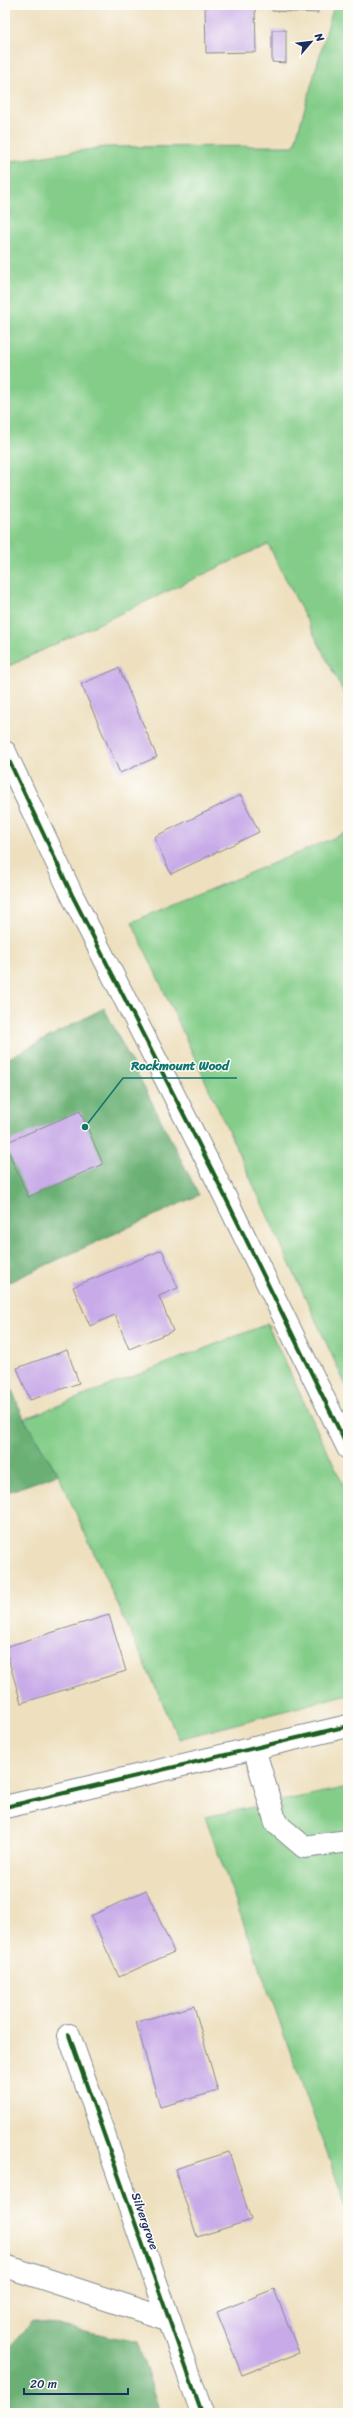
<svg xmlns="http://www.w3.org/2000/svg" width="353" height="2418" font-family="Sriracha,sans-serif">
<style>
.green{fill:#84cd89;stroke:#507e74}
.forest{fill:#6bb075;stroke:#43706a}
.building{fill:#c8aae8}
.lines{fill:none;stroke-linecap:round;stroke-linejoin:round}
.minor-casing{stroke:#84888e;stroke-width:24}
.minor{stroke:#fff;stroke-width:22}
.cycleway-casing{stroke:#fdfcf7;stroke-width:6}
.cycleway{stroke:#1b5e20;stroke-width:4}
.labels{text-anchor:middle;dominant-baseline:central;stroke-width:3;stroke-linejoin:round;paint-order:stroke}
.street-label{font-size:12px;fill:#1b2f5e;stroke:#fdfcf7}
.leader{fill:none;stroke:#0f766e;stroke-width:1.5}
.callout-dot{fill:#0f766e;stroke:#fdfcf7;stroke-width:1.5}
.callout-label{font-size:13px;text-anchor:middle;font-weight:bold;fill:#0f766e;stroke:#fdfcf7;stroke-width:3;stroke-linejoin:round;paint-order:stroke}
</style>
<rect width="100%" height="100%" fill="#fdfcf7"/>
<filter id="ink" filterUnits="userSpaceOnUse"><feTurbulence type="fractalNoise" baseFrequency=".025" numOctaves="2"/><feDisplacementMap in="SourceGraphic" scale="8" xChannelSelector="R" yChannelSelector="G"/><feConvolveMatrix kernelMatrix="1 2 1 2 8 2 1 2 1" color-interpolation-filters="sRGB"/></filter>
<filter id="wash" filterUnits="userSpaceOnUse"><feTurbulence type="fractalNoise" baseFrequency=".012" numOctaves="4" result="noise"/><feDisplacementMap in="SourceGraphic" scale="16" xChannelSelector="R" yChannelSelector="G"/><feGaussianBlur stdDeviation="0.9" result="paint"/><feColorMatrix in="noise" values="0 0 0 0 0 0 0 0 0 0 0 0 0 0 0 0 0 1.4 0 .05"/><feComposite in="paint" operator="in"/></filter>
<g filter="url(#wash)">
<rect width="100%" height="100%" fill="#eee0bf"/>
<g class="green">
<path d="M334,5H348V701L268,544L9,666L5,657V162L105,147L294,146Z"/>
<path d="M348,832V1390L132,922Z"/>
<path d="M267,1324L348,1495V1694L179,1739L58,1474L24,1419Z"/>
<path d="M348,1787V2211L205,1817Z"/>
</g>
<g class="forest">
<path d="M104,1008L199,1195L5,1284V1060Z"/>
<path d="M5,1373L24,1419L58,1474L5,1493Z"/>
<path d="M33,2320L137,2342L161,2413H5V2355Z"/>
</g>
<g id="blocks">
<g class="building">
<path d="M205,5H255L256,52L206,53Z"/>
<path d="M272,5H318V13L272,11Z"/>
<path d="M272,30H286V63L272,62Z"/>
<path d="M119,668L157,757L120,773L81,684Z"/>
<path d="M241,795L259,832L171,874L154,837Z"/>
<path d="M80,1111L103,1164L28,1197L5,1143Z"/>
<path d="M162,1250L178,1288L159,1296L173,1331L129,1349L115,1315L90,1326L73,1287Z"/>
<path d="M67,1350L79,1383L30,1400L17,1368Z"/>
<path d="M109,1615L126,1671L21,1703L5,1647Z"/>
<path d="M146,1890L174,1952L119,1977L91,1916Z"/>
<path d="M194,2006L218,2091L160,2107L136,2022Z"/>
<path d="M229,2152L251,2220L197,2237L175,2169Z"/>
<path d="M274,2289L299,2353L242,2375L217,2312Z"/>
</g>
</g>
</g>
<g filter="url(#ink)">
<use href="#blocks" fill-opacity="0" stroke="#84888e" stroke-width="1"/>
<g class="lines">
<defs>
<g id="minor">
<path d="M5,752L73,897L212,1170L348,1448"/>
<path d="M254,1748L276,1823L304,1847L348,1841"/>
<path d="M5,1807L348,1726"/>
<path d="M69,2035L202,2413"/>
<path d="M5,2266L170,2320"/>
</g>
</defs>
<use href="#minor" class="minor-casing"/>
<use href="#minor" class="minor"/>
<defs>
<g id="cycleway">
<path d="M5,752L73,897L212,1170L348,1448"/>
<path d="M5,1807L348,1726"/>
<path d="M69,2035L202,2413"/>
</g>
</defs>
<use href="#cycleway" class="cycleway-casing"/>
<use href="#cycleway" class="cycleway"/>
</g>
</g>
<g class="labels">
<g class="street-label">
<text transform="translate(145 2221) rotate(71)">Silvergrove</text>
</g>
</g>
<path class="leader" d="M85 1127L123 1078H237"/>
<circle class="callout-dot" cx="85" cy="1127" r="4"/>
<g class="callout-label">
<text x="180" y="1070">Rockmount Wood</text>
</g>
<rect width="353" height="2418" fill="none" stroke="#fdfcf7" stroke-width="20"/>
<g transform="translate(311 42) rotate(62)" stroke="#fdfcf7" stroke-width="3" paint-order="stroke">
<path d="M0-3L7 15L0 10L-7 15Z" fill="#1b2f5e"/>
<text y="-6" font-size="11" font-weight="bold" text-anchor="middle" fill="#1b2f5e">N</text>
</g>
<path d="M24 2388v6h104v-6" fill="none" stroke="#1b2f5e" stroke-width="2"/>
<text x="30" y="2388" font-size="12" fill="#1b2f5e" stroke="#fdfcf7" stroke-width="3" paint-order="stroke">20 m</text>
</svg>
